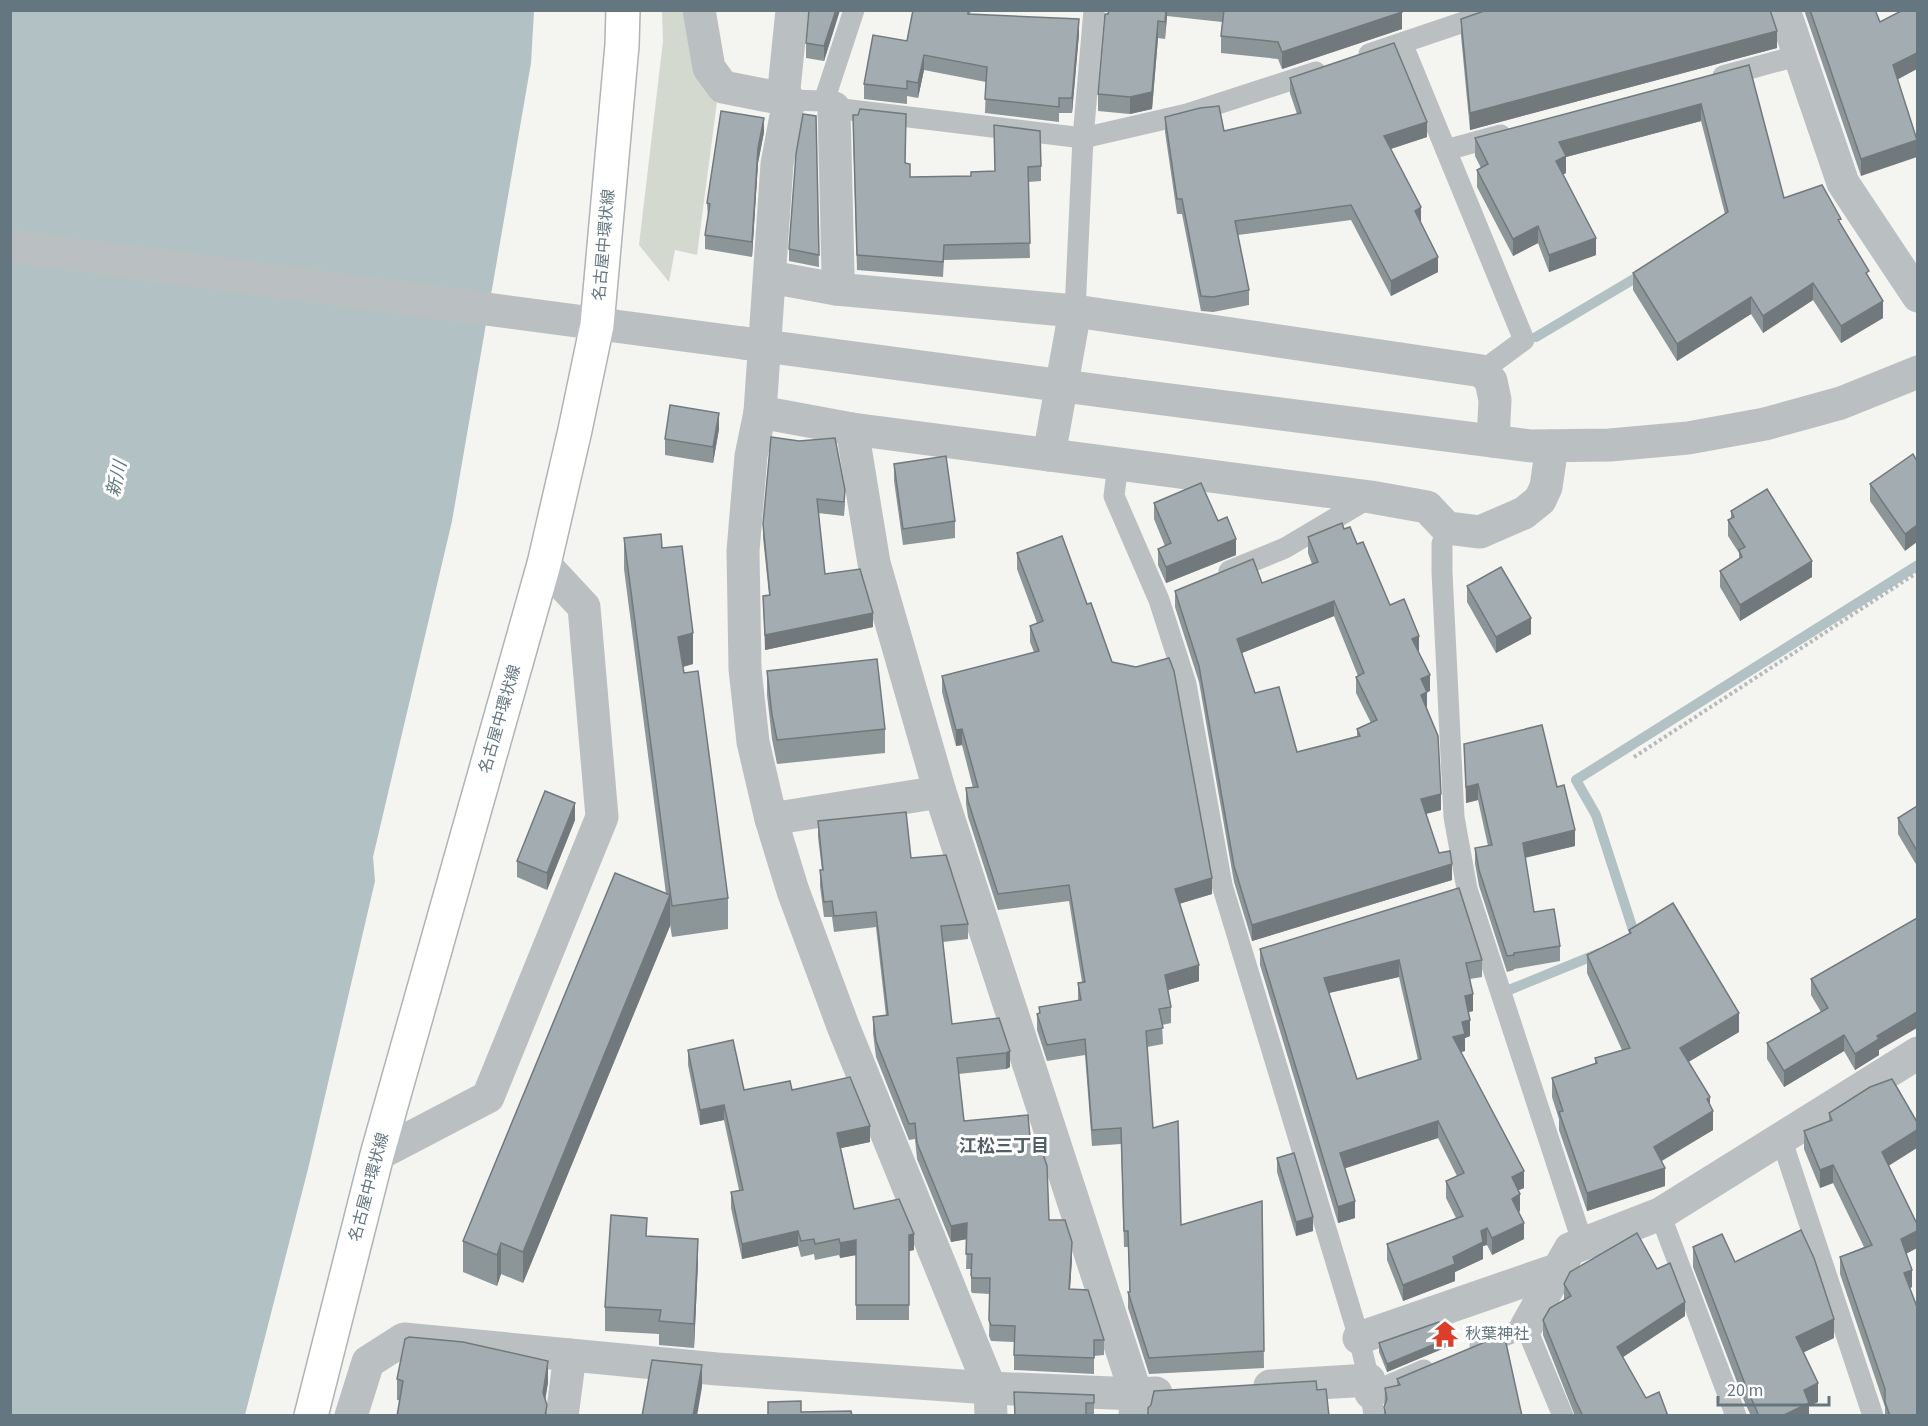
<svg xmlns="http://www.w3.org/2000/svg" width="1928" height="1426" font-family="'Source Sans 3','Noto Sans JP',sans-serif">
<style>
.green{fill:#d4d9d0}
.water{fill:#b2c1c3}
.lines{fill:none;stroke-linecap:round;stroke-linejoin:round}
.stream{stroke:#b2c1c3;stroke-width:10}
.primary-casing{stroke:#aeb4b7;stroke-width:36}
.path{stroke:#b7babc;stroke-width:4;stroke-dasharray:3 3;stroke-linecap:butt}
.service{stroke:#bac0c2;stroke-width:21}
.minor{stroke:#bac0c2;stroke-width:33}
.tertiary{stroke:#bac0c2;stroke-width:33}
.primary{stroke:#fff;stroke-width:33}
.tertiary-bridge{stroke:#bac0c2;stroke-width:33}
.wall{fill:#8c9598;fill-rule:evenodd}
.shaded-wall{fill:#72797c}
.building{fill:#a3adb1;stroke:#72797c;stroke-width:1.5;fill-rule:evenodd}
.labels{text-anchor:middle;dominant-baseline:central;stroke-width:6;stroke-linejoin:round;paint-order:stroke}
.street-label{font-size:16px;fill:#647780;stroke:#fff}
.poi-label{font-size:16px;fill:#647780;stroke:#fff;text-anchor:start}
.water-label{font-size:18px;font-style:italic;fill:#60797e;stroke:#fff}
.neighbourhood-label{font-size:18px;font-weight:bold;fill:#525f66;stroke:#fff}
</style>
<rect width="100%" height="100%" fill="#f4f4f0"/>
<path class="green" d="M662,11H686L718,94L697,255L675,250L669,282L639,245L663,41Z"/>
<path class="water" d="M10,11H534L531,63L452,521L373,857L375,881L308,1169L245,1415H11Z"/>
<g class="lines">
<g class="stream">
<path d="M1536,337L1644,273"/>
<path d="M1634,940L1636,939L1596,815L1576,780L1918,565"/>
<path d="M1509,990L1600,953"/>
</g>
<defs>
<path id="primary" d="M311,1416L377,1155L544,564L575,430L597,325L622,45L623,10"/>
</defs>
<use href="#primary" class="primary-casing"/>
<path class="path" d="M1634,757L1918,572"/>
<g class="service">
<path d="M1402,43L1524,340L1482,371"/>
<path d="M1369,54L1499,10"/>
<path d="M1723,76L1800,55"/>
<path d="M789,100L824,101L834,108L1083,138L1187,114L1316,72"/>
<path d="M824,101L854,10"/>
<path d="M1446,150L1501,135"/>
<path d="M1075,311L1083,138L1094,10"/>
<path d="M1118,464L1114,496L1159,600L1186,684L1222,885L1359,1338L1369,1380"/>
<path d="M1447,528L1442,544V572L1454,817L1467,889L1583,1244"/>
<path d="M1229,571L1285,548L1371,497"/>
<path d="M1781,1138L1873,1416"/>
<path d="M1660,1214L1736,1416"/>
<path d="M1480,1346L1526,1327L1563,1416"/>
<path d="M1374,1416L1371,1393L1424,1370"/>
</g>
<g class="minor">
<path d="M699,10L709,68L723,87L789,100L777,164L760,412"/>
<path d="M1784,10L1843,183L1918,296"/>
<path d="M783,99L792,10"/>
<path d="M834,108L838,274L836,289"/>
<path d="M770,277L836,289L1075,311L1482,371L1491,381L1495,400L1493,441"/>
<path d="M852,429L1371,497L1427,507L1447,528L1480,532L1524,513L1540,500L1546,487L1552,446"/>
<path d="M1049,455L1075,311"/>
<path d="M771,819L940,792"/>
<path d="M377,1155L488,1097L602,817L584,607L544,564"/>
<path d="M1526,1327L1570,1249L1660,1214L1918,1053"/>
<path d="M1359,1338L1559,1269"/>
<path d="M1270,1386L1369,1380L1371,1393"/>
<path d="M351,1416L368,1362L404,1339L717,1369L990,1388L1136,1394L1156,1393"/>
<path d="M562,1416L570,1355"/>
<path d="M991,1416L990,1388L843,1026L793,891L771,819L753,742L745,669L743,551L751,456L760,412L852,429L874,563L940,792L1136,1394L1135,1416"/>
</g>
<g class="tertiary">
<path d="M10,246L743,343"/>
<path d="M1124,394L1531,446L1610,445L1688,438L1765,424L1841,403L1918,372"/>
</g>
<use href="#primary" class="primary"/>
<path class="tertiary-bridge" d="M743,343L1124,394"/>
</g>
<g class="wall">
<path d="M809,10H840L824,61L806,58V43Z"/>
<path d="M971,10L970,14L1079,34L1072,113H1059V122L985,113L986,82L924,70L918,98L907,96V104L864,99V84L907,41Z"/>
<path d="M1109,10H1401L1402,29L1282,69L1278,59L1221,53V36L1222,22L1167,16L1165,39L1158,38L1152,109L1130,114L1098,111V94Z"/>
<path d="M1804,10H1875L1898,79L1861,176Z"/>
<path d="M1461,19L1777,48L1470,130L1461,36Z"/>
<path d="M1749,65L1784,198L1841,225L1869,279L1883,318L1841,343L1813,300L1763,333L1751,314L1677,361L1633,290V273L1725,214L1701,121L1566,157V173L1563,174L1596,255L1549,272L1538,243L1513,256L1477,187V170L1481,168L1475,156V138Z"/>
<path d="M1290,78L1427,137L1391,149L1421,223L1438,272L1391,296L1351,220L1238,235L1249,290V305L1213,312L1201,311L1182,214H1177L1165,132V117L1224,131L1297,114L1290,93Z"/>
<path d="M816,116L819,267L789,261V249Z"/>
<path d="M994,125L1041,166V181L1028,182L1030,258L944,260L943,277L857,270L853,130L906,163L910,177L971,176L995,171Z"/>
<path d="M764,132L758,163L752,257L705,249V235L708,218L707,203Z"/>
<path d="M719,429L713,463L665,455V439Z"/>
<path d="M835,438L845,504L844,516L818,513L825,574L873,627L765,650L763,596L769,595L763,538V524L799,441Z"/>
<path d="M1913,454L1905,551L1870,501V484Z"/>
<path d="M894,464L955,521V538L903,545L894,481Z"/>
<path d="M1154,503L1218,521L1236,555L1166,583L1158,565V549L1165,546L1154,519Z"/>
<path d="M1731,511L1812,577L1740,621L1720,587V571L1739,559V553L1728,536V520L1731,518Z"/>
<path d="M1344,529L1357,544L1390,605L1419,651L1418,652L1430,691L1427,692V708L1441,810L1426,814L1439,853L1452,880L1252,941L1234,882L1199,682L1175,607V591L1262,583L1312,564L1308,553V537ZM1334,616L1358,676L1356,677V693L1371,723L1357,729V736L1297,752L1255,693L1242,653Z"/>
<path d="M624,538L662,548L693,664L683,667L728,898V929L672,937L670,924V926L523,1283L501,1274L497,1286L463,1272V1241L666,894L624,569Z"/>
<path d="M1017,553L1087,604L1212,894L1179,904L1199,981L1168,990L1171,1007V1023L1162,1025L1163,1044L1147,1047L1153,1128L1181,1225L1262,1201L1264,1368L1149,1374L1128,1308V1292H1130L1128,1247H1124L1121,1144L1092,1146L1085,1055L1047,1061L1037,1030V1014L1039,1013V1007L1078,1001V983L1082,982L1069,901L998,910L968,817L966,804V788H973L962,745L956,746L942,692V676L1034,652L1030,642V626L1037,623L1017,569Z"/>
<path d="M1467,586L1531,634L1496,653L1467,602Z"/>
<path d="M767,671L885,729V753L777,764L772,739L767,695Z"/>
<path d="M1464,744L1557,787L1575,846L1525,858L1534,912L1560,946V961L1514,969V970L1507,972L1479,886L1475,864V848L1488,846L1478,800L1466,803Z"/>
<path d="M1917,806V866L1898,834V818Z"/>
<path d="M575,820L547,890L517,877V861Z"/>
<path d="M818,821L911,858L968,924V939L943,942L952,1024L999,1018L1010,1067L1006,1069L958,1074L964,1121L1031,1149L1049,1220L1072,1258L1070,1289L1104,1340V1355L1094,1356V1374L1014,1370V1342L991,1341L989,1336L990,1294L972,1293L971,1291V1269H966L967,1239L951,1242L917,1159L915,1139L909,1140L876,1057L873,1033V1017L886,1016L876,927L834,932L832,917H824L820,886V870H822L818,837Z"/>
<path d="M1629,930L1739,1032L1688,1062L1710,1105L1713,1130L1662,1161L1665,1186L1587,1211L1559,1130V1119L1552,1097V1078L1595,1064V1058L1622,1050L1587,973V955L1629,934Z"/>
<path d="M1260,949L1482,960V977L1470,979L1473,1011L1469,1012L1470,1036L1465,1038V1051L1461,1052L1524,1188L1519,1190L1520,1211L1519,1212L1524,1239L1492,1255L1487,1245L1483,1246V1259L1455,1272V1281L1403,1301L1387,1260V1244L1456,1218L1446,1198V1181L1457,1176L1438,1138L1345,1168L1355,1218L1338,1223L1260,965ZM1399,977L1418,1060L1357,1079L1329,993Z"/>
<path d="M1811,979L1879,1050V1055L1855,1070L1844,1051L1784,1087L1767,1059V1043L1821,1012L1811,995Z"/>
<path d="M688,1050L744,1090H792L870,1142L841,1148L854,1209L914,1250L909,1251V1320H856V1255L840,1258L839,1255L815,1260L814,1254L801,1257L798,1246L742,1259L731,1208V1192L739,1190L724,1120L700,1125L688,1065Z"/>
<path d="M1829,1113L1888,1166L1917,1248L1906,1254L1912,1287L1910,1288L1917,1416H1885V1407L1840,1274V1257L1864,1247L1833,1183L1820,1188L1804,1149V1131L1829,1121Z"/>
<path d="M1277,1158L1313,1231L1296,1236L1277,1172Z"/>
<path d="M647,1236L698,1263L694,1348L659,1345V1334L605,1331V1307Z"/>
<path d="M1693,1247L1735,1262L1834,1338L1804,1352L1818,1402L1809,1406V1416H1751L1745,1403L1693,1267Z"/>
<path d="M1564,1284L1685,1316L1623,1357L1646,1398L1668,1416H1575L1543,1335V1320L1564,1300Z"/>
<path d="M1379,1343L1447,1347L1387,1372L1379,1352Z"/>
<path d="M397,1379L548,1382L545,1400L547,1416L397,1400Z"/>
<path d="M1397,1379L1522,1416H1384L1385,1388L1397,1385Z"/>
<path d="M1014,1392L1094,1395V1416H1015Z"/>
</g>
<g class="shaded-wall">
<path d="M836,10H840L824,61V46Z"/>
<path d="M1166,10H1167V16L1165,39Z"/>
<path d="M1402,12V29L1282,69V52Z"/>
<path d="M1079,19V34L1072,113V98Z"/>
<path d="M1158,21V38L1152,109L1130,114V97Z"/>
<path d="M1777,31V48L1470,130V113Z"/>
<path d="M1917,53V69L1893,82V65Z"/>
<path d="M924,55V70L918,98V83Z"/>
<path d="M1701,104V121L1566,157V173L1556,178V161L1559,142Z"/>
<path d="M764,118V132L758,163L752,257V242L758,148Z"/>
<path d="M1427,122V137L1384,151V136Z"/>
<path d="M1917,140V157L1861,176V159Z"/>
<path d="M1421,207V223L1415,211Z"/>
<path d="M1538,226V243L1513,256V239Z"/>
<path d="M1596,238V255L1549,272V255Z"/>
<path d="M1438,257V272L1391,296V281Z"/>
<path d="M1813,283V300L1763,333V316Z"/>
<path d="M1751,297V314L1677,361V344Z"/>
<path d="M1883,301V318L1841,343V326Z"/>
<path d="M719,413V429L713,463V447Z"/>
<path d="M1917,525V542L1905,551V534Z"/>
<path d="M1236,539V555L1166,583V567Z"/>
<path d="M1812,561V577L1740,621V605Z"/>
<path d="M1334,601V616L1237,655V639Z"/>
<path d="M873,613V627L765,650V635Z"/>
<path d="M1531,618V634L1496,653V637Z"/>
<path d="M693,633V664L678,668V637Z"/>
<path d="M1419,636V651L1412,655V639Z"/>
<path d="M1430,675V691L1427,692V708L1421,711V679Z"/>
<path d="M962,729V745L956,746V730Z"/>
<path d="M1478,784V800L1466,803V787Z"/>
<path d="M1441,794V810L1421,815V799Z"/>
<path d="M575,803V820L547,890V873Z"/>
<path d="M1575,830V846L1523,858V843Z"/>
<path d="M1452,864V880L1252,941V925Z"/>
<path d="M1212,878V894L1175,905V889Z"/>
<path d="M670,895V926L523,1283V1252Z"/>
<path d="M1399,960V977L1324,994V978Z"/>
<path d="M1199,965V981L1165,991V975Z"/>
<path d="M1473,994V1011L1465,1013V996Z"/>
<path d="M1917,1012V1028L1879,1050V1055L1855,1070V1054L1877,1036Z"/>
<path d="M1739,1013V1032L1680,1067V1048Z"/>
<path d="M1470,1020V1036L1465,1038V1051L1453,1054V1037L1462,1022Z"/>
<path d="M1844,1035V1051L1784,1087V1071Z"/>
<path d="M1010,1051V1067L1006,1069V1053Z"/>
<path d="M1710,1097V1113L1713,1111V1130L1654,1165V1147Z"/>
<path d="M724,1105V1120L700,1125V1110Z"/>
<path d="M1438,1121V1138L1340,1170V1153Z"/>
<path d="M870,1126V1142L837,1149V1133Z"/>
<path d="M1917,1130V1148L1882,1170V1152Z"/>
<path d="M1833,1165V1183L1820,1188V1170Z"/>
<path d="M1665,1168V1186L1587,1211V1193Z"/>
<path d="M1524,1171V1188L1512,1193V1177Z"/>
<path d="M1520,1194V1211L1512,1215V1199Z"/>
<path d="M1355,1201V1218L1338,1223V1207Z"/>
<path d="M1313,1217V1231L1296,1236V1222Z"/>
<path d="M967,1223V1239L951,1242V1226Z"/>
<path d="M1524,1223V1239L1492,1255V1238Z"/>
<path d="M1487,1228V1245L1483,1246V1259L1455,1272V1281L1403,1301V1285L1453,1257L1481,1231Z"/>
<path d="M798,1231V1246L742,1259V1244Z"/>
<path d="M1917,1231V1248L1901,1256V1239Z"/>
<path d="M914,1234V1250L909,1251V1235Z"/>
<path d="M698,1239V1263L694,1348V1324Z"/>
<path d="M856,1240V1255L840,1258V1243Z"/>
<path d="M1072,1242V1258L1069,1305V1289Z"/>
<path d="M501,1243V1274L497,1286V1255Z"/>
<path d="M1912,1270V1287L1904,1291V1273Z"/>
<path d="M1685,1302V1316L1617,1361V1347Z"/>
<path d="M1834,1319V1338L1796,1356V1337Z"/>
<path d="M1447,1339V1347L1387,1372V1364Z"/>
<path d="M548,1361V1382L543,1414V1393Z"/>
<path d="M702,1365V1387L697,1416H693Z"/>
<path d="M1818,1383V1402L1809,1406V1416H1782L1804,1390Z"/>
</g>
<g class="building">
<path d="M809,10H836L824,46L806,43Z"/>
<path d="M913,10H968V14L1079,19L1072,98H1059V107L985,99L987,67L924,55L918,83L907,81V89L864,84L873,35L907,41Z"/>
<path d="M1109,10H1166L1165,22L1158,21L1152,92L1130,97L1098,94L1105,14H1108Z"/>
<path d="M1224,10H1401L1402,12L1282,52L1278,42L1221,36Z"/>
<path d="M1487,10H1770L1777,31L1470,113L1461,19Z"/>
<path d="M1810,10H1875L1880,22L1903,10H1917V53L1893,65L1917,140L1861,159Z"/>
<path d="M1394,43L1427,122L1384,136L1421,207L1415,211L1438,257L1391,281L1351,205L1235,221L1249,290L1213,297L1201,296L1182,199H1177L1165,117L1200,108L1219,106L1224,131L1301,113L1290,78Z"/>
<path d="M1749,65L1784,198L1822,185L1841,219L1838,220L1869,271L1866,273L1883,301L1841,326L1813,283L1763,316L1751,297L1677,344L1633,273L1728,212L1701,104L1559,142L1566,156L1556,161L1596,238L1549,255L1538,226L1513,239L1477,170L1488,164L1475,138Z"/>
<path d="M860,109L906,114L905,163L910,164V177L971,176V172L995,171L994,125L1040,131L1041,166L1028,167L1030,243L944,245L943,262L857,255L853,115H858Z"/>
<path d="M721,111L764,118L758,148L752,242L705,235L710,204L707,203Z"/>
<path d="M803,114L816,116L819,255L789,249L796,154Z"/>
<path d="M670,405L719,413L713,447L665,439Z"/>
<path d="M771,437L799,441L835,438L845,490L844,502L817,499L825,574L860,569L873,613L765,635L763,596L770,595L763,524Z"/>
<path d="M1913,454L1917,461V525L1905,534L1870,484Z"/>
<path d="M946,456L955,521L903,529L894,464Z"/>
<path d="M1201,483L1218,521L1227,517L1236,539L1166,567L1158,549L1171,543L1154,503Z"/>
<path d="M1767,489L1812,561L1740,605L1720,571L1742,557L1739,550L1745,547L1728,520L1734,517L1731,511Z"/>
<path d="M1342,523L1344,529L1350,527L1357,544L1363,542L1390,605L1404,599L1419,636L1412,639L1430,675L1421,679L1427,692L1421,695L1438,736L1441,794L1421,799L1439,853L1450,851L1452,864L1252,925L1234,866L1199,666L1175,591L1253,559L1262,583L1318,562L1308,537ZM1334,601L1364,673L1356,677L1377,720L1357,729L1360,736L1297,752L1279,687L1255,693L1237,639Z"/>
<path d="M661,534L662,548L682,546L693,633L678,637L684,673L698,671L728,898L672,906L624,538Z"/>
<path d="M1062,536L1087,604L1091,603L1112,662L1136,667L1169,658L1174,671L1212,878L1175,889L1199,965L1165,975L1171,1007L1159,1009L1163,1028L1146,1031L1153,1128L1178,1121L1181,1225L1262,1201L1264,1351L1149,1358L1128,1292H1130L1128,1231H1124L1121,1128L1092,1130L1085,1039L1047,1045L1037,1014L1040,1013L1039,1007L1081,1000L1078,983L1085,982L1069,885L998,894L968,801L966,788L978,787L962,729L956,730L942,676L1039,651L1030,626L1043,621L1017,553Z"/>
<path d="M1501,567L1531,618L1496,637L1467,586Z"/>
<path d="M877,659L885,729L777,740L772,715L767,671Z"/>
<path d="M1542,725L1557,787L1564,785L1575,830L1523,843L1534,912L1554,909L1560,946L1514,953V955L1507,956L1479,870L1475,848L1492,845L1478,784L1466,787L1464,744Z"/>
<path d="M545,791L575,803L547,873L517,861Z"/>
<path d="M1917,806V851L1898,818Z"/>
<path d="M906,812L911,858L946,855L968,924L941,926L952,1024L999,1018L1010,1051L1006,1053L957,1058L964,1121L1028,1115L1031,1149L1041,1148L1047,1166L1049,1220H1065L1072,1242L1069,1289L1088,1290L1104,1340H1094V1358L1014,1355L1015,1326L991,1325L989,1320L990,1278H972L971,1275L972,1254H966L967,1223L951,1226L917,1143L915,1123L909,1124L876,1041L873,1017L888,1015L876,912L834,916L832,901L824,902L820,870H823L818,821Z"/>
<path d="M615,873L670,895L523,1252L501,1243L497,1255L463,1241Z"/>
<path d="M1459,888L1482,960L1466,963L1473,994L1465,996L1470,1020L1462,1022L1465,1034L1453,1037L1524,1171L1512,1177L1520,1194L1512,1199L1524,1223L1492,1238L1487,1228L1481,1231L1483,1242L1453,1257L1455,1264L1403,1285L1387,1244L1463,1216L1446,1181L1464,1173L1438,1121L1340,1153L1355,1201L1338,1207L1260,949ZM1399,960L1421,1059L1357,1079L1324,978Z"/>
<path d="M1673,903L1739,1013L1680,1048L1710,1097L1707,1099L1713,1111L1654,1147L1665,1168L1587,1193L1559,1112L1563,1111L1552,1078L1597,1063L1595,1058L1630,1048L1587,955L1631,933L1629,930Z"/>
<path d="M1917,918V1012L1877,1036L1879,1039L1855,1054L1844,1035L1784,1071L1767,1043L1828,1008L1811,979Z"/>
<path d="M733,1040L744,1090L790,1081L792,1090L850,1077L870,1126L837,1133L854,1209L899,1199L914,1234L909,1235V1305H856V1240L840,1243L839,1239L815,1244L814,1239L801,1241L798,1231L742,1244L731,1192L743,1190L724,1105L700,1110L688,1050Z"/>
<path d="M1892,1079L1917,1122V1130L1882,1152L1917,1224V1231L1901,1239L1912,1270L1904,1273L1917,1307V1416H1890L1885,1402V1389L1840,1257L1872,1245L1833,1165L1820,1170L1804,1131L1832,1120L1829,1113L1870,1087Z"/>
<path d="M1294,1153L1313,1217L1296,1222L1277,1158Z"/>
<path d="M611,1215L647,1218L646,1236L698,1239L694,1324L659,1321L661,1310L605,1307Z"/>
<path d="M1801,1230L1814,1258L1834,1319L1796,1337L1818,1383L1804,1390L1809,1403L1782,1416H1759L1745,1384L1693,1247L1722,1234L1735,1262Z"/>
<path d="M1637,1233L1657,1269L1670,1263L1685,1302L1617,1347L1646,1398L1659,1392L1668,1416H1583L1576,1402L1543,1320L1550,1308L1571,1296L1564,1284L1570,1272Z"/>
<path d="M1439,1322L1447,1339L1387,1364L1379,1343Z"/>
<path d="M1504,1334L1522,1416H1386L1384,1407L1387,1399L1385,1388L1400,1385L1397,1379Z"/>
<path d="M409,1337L463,1342L548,1361L543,1393L547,1405L545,1416H397L403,1381L397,1379L405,1339Z"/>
<path d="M652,1360L702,1365L693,1416H642Z"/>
<path d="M1316,1381L1317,1390L1326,1389L1329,1416H1148V1408L1151,1405L1154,1391Z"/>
<path d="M1014,1392L1094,1395V1403H1086V1416H1015Z"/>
<path d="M801,1401V1412L851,1411L852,1416H768V1402Z"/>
</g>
<defs>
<symbol id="temple-bare" viewBox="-9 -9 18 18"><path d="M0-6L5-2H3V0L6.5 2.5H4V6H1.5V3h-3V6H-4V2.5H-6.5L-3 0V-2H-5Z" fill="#db3f2a" stroke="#fff" stroke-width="2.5" paint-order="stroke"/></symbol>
</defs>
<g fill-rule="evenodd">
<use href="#temple-bare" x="1426" y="1315" width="38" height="38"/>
</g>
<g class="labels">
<g class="street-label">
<text transform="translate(604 245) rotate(-85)">名古屋中環状線</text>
<text transform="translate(500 719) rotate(-74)">名古屋中環状線</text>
<text transform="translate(369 1187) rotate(-75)">名古屋中環状線</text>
</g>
<g class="poi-label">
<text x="1465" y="1334">秋葉神社</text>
</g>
<g class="water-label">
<text transform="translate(117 479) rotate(-77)">新川</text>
</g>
<g class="neighbourhood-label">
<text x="1004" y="1146">江松三丁目</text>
</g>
</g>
<rect width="1928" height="1426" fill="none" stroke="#647780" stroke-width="24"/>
<path d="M1718 1396v9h111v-9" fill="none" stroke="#647780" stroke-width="3"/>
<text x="1727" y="1396" font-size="18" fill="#647780" stroke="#ffffff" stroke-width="4.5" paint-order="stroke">20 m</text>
</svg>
